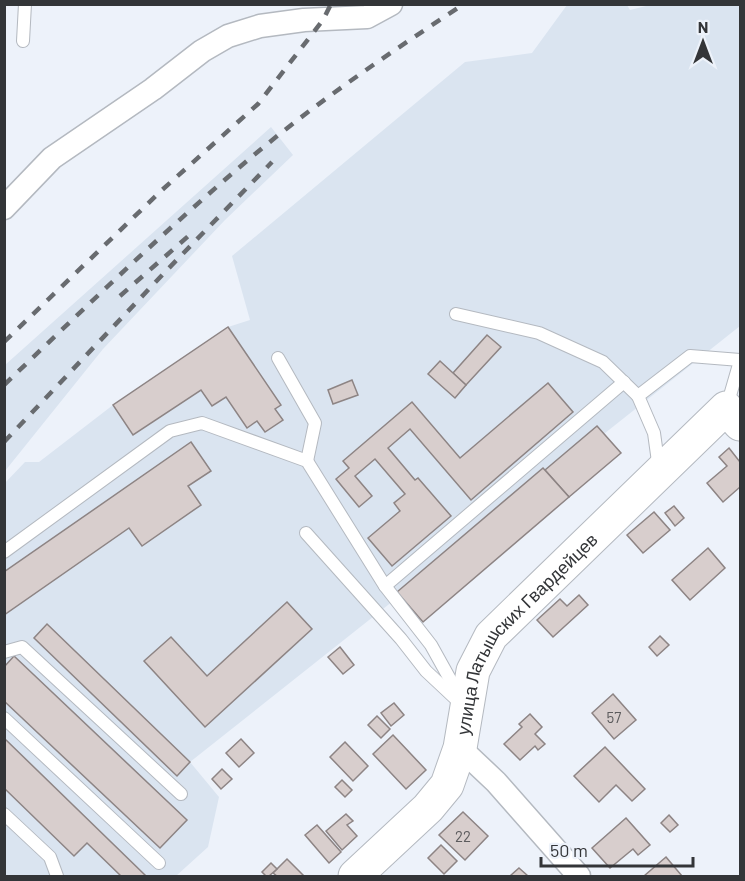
<svg xmlns="http://www.w3.org/2000/svg" width="745" height="881" font-family="Barlow,sans-serif">
<style>
.built{fill:#dae4f0}
.building{fill:#d8cecd;stroke:#8d8484;stroke-width:1.5}
.lines{fill:none;stroke-linecap:round;stroke-linejoin:round}
.lane-casing{stroke:#b4b9c0;stroke-width:14}
.street-casing{stroke:#b4b9c0;stroke-width:25}
.secondary-casing{stroke:#b4b9c0;stroke-width:35}
.lane{stroke:#fff;stroke-width:12}
.street{stroke:#fff;stroke-width:22}
.secondary{stroke:#fff;stroke-width:33}
.rail{stroke:#686b6f;stroke-width:4.5;stroke-dasharray:10 10;stroke-linecap:butt}
.labels{text-anchor:middle;dominant-baseline:central;stroke-width:4.5;stroke-linejoin:round;paint-order:stroke}
.number-label{font-size:15px;fill:#5c5b5d}
.street-label{font-size:18px;fill:#333538;stroke:#edf2fa}
</style>
<rect width="100%" height="100%" fill="#edf2fa"/>
<g class="built">
<path d="M654,4L740,5V326L190,762L219,797L208,847L176,876H5L4,484L25,462H39L113,405L228,327L250,320L232,256L465,62L532,53L567,5H627L630,10Z"/>
<path d="M271,127L293,155L225,220L103,349L5,471V365Z"/>
</g>
<g class="building">
<path d="M228,327L281,405L275,409L283,420L265,432L257,421L247,428L226,397L212,406L201,390L133,435L113,405Z"/>
<path d="M487,335L501,347L466,385L453,373Z"/>
<path d="M440,361L466,385L455,398L428,374Z"/>
<path d="M352,380L358,395L333,404L328,390Z"/>
<path d="M548,383L573,412L471,500L410,429L388,448L415,480L418,478L451,516L392,566L368,538L400,511L394,503L405,494L375,459L355,476L372,496L359,507L336,479L349,468L343,461L412,402L460,458Z"/>
<path d="M597,426L621,453L569,497L545,470Z"/>
<path d="M191,442L211,471L188,486L201,505L142,546L129,528L4,615V572Z"/>
<path d="M729,448L740,462V487L723,502L707,483L727,466L719,457Z"/>
<path d="M543,468L569,497L423,622L397,592Z"/>
<path d="M674,506L684,518L675,526L665,513Z"/>
<path d="M654,512L670,530L643,553L627,535Z"/>
<path d="M708,548L725,568L690,600L672,580Z"/>
<path d="M579,595L588,605L553,637L537,620L560,599L567,606Z"/>
<path d="M287,602L312,629L205,727L144,661L171,637L207,676Z"/>
<path d="M47,624L190,762L177,776L34,638Z"/>
<path d="M660,636L669,645L657,656L649,647Z"/>
<path d="M340,647L354,665L343,674L328,657Z"/>
<path d="M14,656L187,820L160,848L4,701V667Z"/>
<path d="M613,694L636,720L614,739L592,713Z"/>
<path d="M394,703L404,715L391,726L381,713Z"/>
<path d="M530,714L542,727L535,734L545,744L538,750L535,746L520,760L504,744L522,727L519,724Z"/>
<path d="M377,716L390,729L381,738L368,725Z"/>
<path d="M393,735L426,770L406,789L373,754Z"/>
<path d="M4,738L146,876H121L87,843L74,856L4,788Z"/>
<path d="M241,739L254,753L239,767L226,753Z"/>
<path d="M345,742L368,766L353,781L330,757Z"/>
<path d="M605,747L645,789L632,801L616,785L599,802L574,776Z"/>
<path d="M222,769L232,779L221,789L212,779Z"/>
<path d="M342,780L352,790L345,797L335,787Z"/>
<path d="M463,812L488,836L465,860L439,835Z"/>
<path d="M346,814L353,821L347,825L357,836L342,850L326,831Z"/>
<path d="M669,815L678,825L670,832L661,823Z"/>
<path d="M626,818L650,845L638,855L633,849L610,868L592,848Z"/>
<path d="M317,825L341,852L329,863L305,835Z"/>
<path d="M441,845L457,861L444,874L428,858Z"/>
<path d="M666,857L682,876H644Z"/>
<path d="M287,859L304,876H277L273,873Z"/>
<path d="M271,863L277,869L269,876H266L262,872Z"/>
<path d="M519,868L528,876H510Z"/>
</g>
<g class="lines">
<defs>
<g id="lane">
<path d="M23,41L25,4"/>
<path d="M456,314L539,333L603,362L638,396"/>
<path d="M278,358L315,423L307,461"/>
<path d="M727,406L740,361"/>
<path d="M659,469L654,433L638,396L690,356L740,360"/>
<path d="M306,533L401,639L426,671L458,701"/>
<path d="M4,552L170,431L202,423L307,461L385,586L431,645L461,699"/>
<path d="M385,586L624,382"/>
<path d="M4,652L22,647L181,794"/>
<path d="M4,718L159,863"/>
<path d="M4,814L50,857L57,876"/>
</g>
<g id="street">
<path d="M4,208L52,158L153,89L202,51L228,36L260,26L304,20L367,17L391,4"/>
<path d="M460,748L496,782L579,876"/>
</g>
<g id="secondary">
<path id="s1" d="M355,876L428,808L447,785L460,748L473,671L491,636L726,408L740,424"/>
</g>
</defs>
<use href="#lane" class="lane-casing"/>
<use href="#street" class="street-casing"/>
<use href="#secondary" class="secondary-casing"/>
<use href="#lane" class="lane"/>
<use href="#street" class="street"/>
<use href="#secondary" class="secondary"/>
<g class="rail">
<path d="M120,296L193,232"/>
<path d="M4,342L162,190L258,104L323,20L331,4"/>
<path d="M4,385C88,305 171,224 260,150C324,97 394,50 464,4"/>
<path d="M4,442L167,270L272,162"/>
</g>
</g>
<g class="labels">
<g class="number-label">
<text x="614" y="717">57</text>
<text x="463" y="836">22</text>
</g>
<g class="street-label">
<text stroke="none"><textPath href="#s1" startOffset="306">улица Латышских Гвардейцев</textPath></text>
</g>
</g>
<rect width="745" height="881" fill="none" stroke="#333538" stroke-width="12"/>
<g transform="translate(703 42)" stroke="#edf2fa" stroke-width="4.5" paint-order="stroke">
<path d="M0-4.5L10 22L0 15L-10 22Z" fill="#333538"/>
<text y="-9" font-size="16" font-weight="bold" text-anchor="middle" fill="#333538">N</text>
</g>
<path d="M541 857v9h152v-9" fill="none" stroke="#333538" stroke-width="3"/>
<text x="550" y="857" font-size="18" fill="#333538" stroke="#edf2fa" stroke-width="4.5" paint-order="stroke">50 m</text>
</svg>
